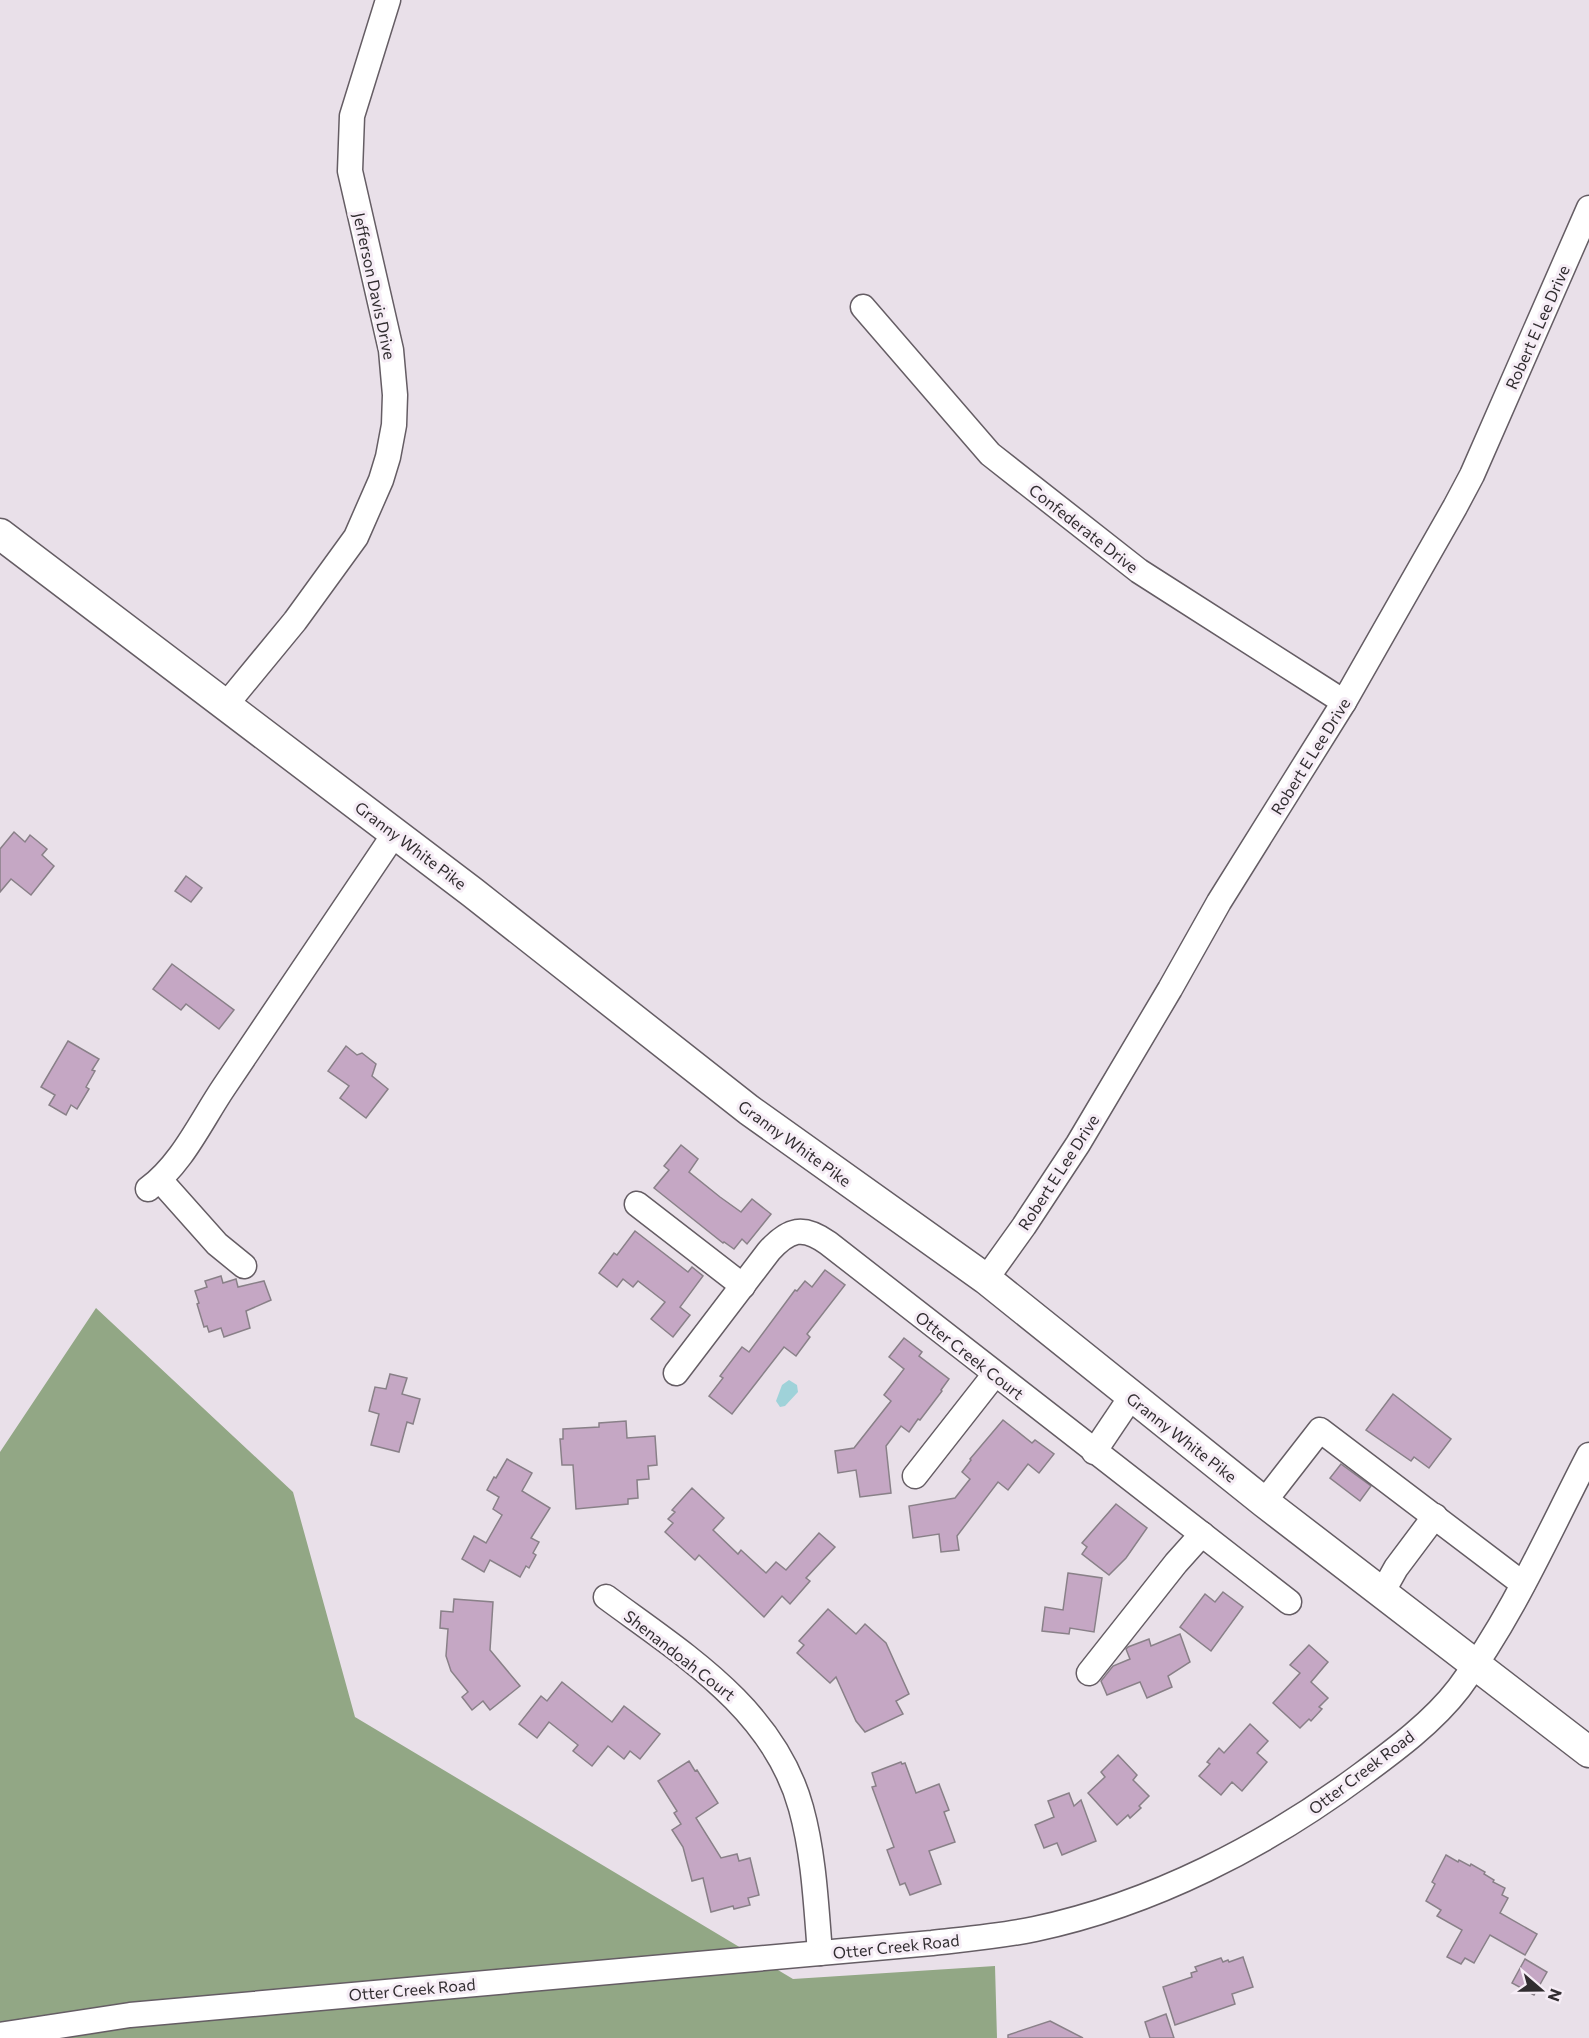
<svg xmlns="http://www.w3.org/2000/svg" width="1589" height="2038" font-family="Commissioner,sans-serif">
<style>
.forest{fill:#92a785}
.water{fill:#9fd2d9}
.building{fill:#c5a7c4;stroke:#898088;stroke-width:1.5}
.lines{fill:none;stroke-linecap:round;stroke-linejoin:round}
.minor-casing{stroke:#655d64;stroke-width:27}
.major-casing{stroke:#655d64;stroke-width:33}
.minor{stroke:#fff;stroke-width:24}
.major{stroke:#fff;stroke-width:30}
.labels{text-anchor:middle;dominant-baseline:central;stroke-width:6;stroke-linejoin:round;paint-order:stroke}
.street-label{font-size:16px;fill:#312d30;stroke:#f6edf6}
</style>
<rect width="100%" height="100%" fill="#e9e0e9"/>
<path class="forest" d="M96,1308L293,1492L355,1717L793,1979L995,1966L997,2038H0V1452Z"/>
<path class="water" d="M789,1380L797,1385L798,1392L785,1406L780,1407L776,1401L782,1385Z"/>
<g class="building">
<path d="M14,832L25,842L30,835L47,849L42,855L54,866L31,895L11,879L0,892V849Z"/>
<path d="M186,876L202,888L191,902L175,891Z"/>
<path d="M172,964L234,1010L219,1029L186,1004L181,1010L153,989Z"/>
<path d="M68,1041L99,1059L92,1070L95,1071L86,1087L89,1089L77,1109L71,1105L66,1115L49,1105L55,1095L41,1087Z"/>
<path d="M346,1046L357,1055L362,1053L376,1064L372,1076L388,1089L366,1118L340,1098L349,1086L328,1071Z"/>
<path d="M681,1145L698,1159L689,1172L720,1197L741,1212L752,1199L771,1214L747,1244L742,1239L734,1249L724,1242L723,1243L654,1188L669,1170L664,1166Z"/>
<path d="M635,1231L688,1272L692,1267L703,1276L680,1307L690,1315L673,1337L651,1319L665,1302L638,1281L633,1287L623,1279L617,1287L599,1273L614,1253L617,1255Z"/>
<path d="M825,1270L845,1285L807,1334L810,1337L796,1356L784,1347L732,1414L709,1396L723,1378L720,1376L742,1347L749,1352L795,1290L797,1291L805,1281L812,1287Z"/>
<path d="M221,1276L223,1283L236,1279L238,1287L264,1281L271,1300L246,1311L250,1328L224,1337L221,1328L209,1332L207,1326L204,1327L197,1304L199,1303L195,1291L207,1287L205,1281Z"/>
<path d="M904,1338L922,1352L919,1356L949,1379L941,1390L942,1391L920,1420L918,1419L909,1432L901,1426L886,1446L891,1493L860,1497L856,1470L838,1473L835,1451L854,1448L891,1401L884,1395L904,1369L889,1357Z"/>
<path d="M390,1374L407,1378L402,1394L420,1399L413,1424L407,1422L399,1452L371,1445L379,1414L369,1411L375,1387L386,1389Z"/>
<path d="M1393,1394L1451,1439L1429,1468L1414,1457L1411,1461L1366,1430Z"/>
<path d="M1003,1420L1032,1443L1035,1440L1054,1454L1039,1473L1028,1464L1008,1490L998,1482L957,1536L959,1550L941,1552L939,1534L913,1538L909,1506L955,1498L970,1479L962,1472L971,1460L970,1459Z"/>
<path d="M626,1421L627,1438L655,1436L657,1465L648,1466L649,1479L637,1480L638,1498L628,1499V1504L576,1509L573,1465H562L560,1439H563V1429L599,1427V1423Z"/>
<path d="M507,1459L532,1473L522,1491L550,1508L531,1538L539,1542L533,1553L536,1555L529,1568L526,1566L520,1577L490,1560L484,1572L462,1559L474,1536L486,1543L502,1515L493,1509L499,1497L487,1490L494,1477L496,1478Z"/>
<path d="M1341,1464L1371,1486L1360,1501L1330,1478Z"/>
<path d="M692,1488L724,1518L713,1530L738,1554L741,1550L766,1573L776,1562L786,1570L819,1533L835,1547L806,1578L810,1581L790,1604L782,1596L764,1617L699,1555L695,1560L665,1532L673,1523L668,1519L675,1512L672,1510Z"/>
<path d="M1116,1504L1147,1528L1126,1558L1109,1575L1082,1554L1087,1547L1082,1543Z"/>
<path d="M1068,1573L1102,1578L1094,1632L1070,1628L1069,1634L1042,1631L1045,1607L1063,1610Z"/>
<path d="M1223,1592L1243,1607L1211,1651L1180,1627L1205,1594L1215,1602Z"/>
<path d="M454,1599L493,1602L490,1650L520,1686L490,1710L483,1701L472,1710L462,1697L468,1692L451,1671L446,1656L448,1629L440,1628L441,1611L453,1612Z"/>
<path d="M828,1609L856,1634L865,1624L886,1643L909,1694L896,1701L903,1714L865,1732L856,1721L836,1677L830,1683L797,1653L804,1645L799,1641Z"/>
<path d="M1180,1634L1190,1662L1168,1676L1172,1687L1147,1698L1140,1682L1107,1695L1101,1681L1113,1666L1130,1659L1126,1649L1128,1647L1149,1639L1151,1646Z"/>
<path d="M1309,1645L1328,1662L1311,1682L1328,1698L1319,1707L1322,1709L1311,1721L1309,1719L1300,1728L1273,1703L1300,1673L1290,1665Z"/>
<path d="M562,1682L612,1722L624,1706L660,1734L640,1759L630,1751L624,1759L608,1746L592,1766L573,1751L578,1745L549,1722L537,1738L519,1724L541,1696L547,1701Z"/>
<path d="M1250,1724L1268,1741L1257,1753L1267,1762L1242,1791L1232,1782L1221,1795L1199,1776L1210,1764L1207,1762L1219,1748L1224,1753Z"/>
<path d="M1118,1755L1137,1775L1133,1780L1149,1796L1139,1806L1141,1808L1130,1818L1128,1815L1117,1825L1088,1793L1105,1777L1101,1772Z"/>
<path d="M689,1761L695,1771L697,1770L718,1803L696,1818L721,1858L737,1854L739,1861L750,1858L759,1895L748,1898L750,1905L734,1909L733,1906L711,1912L703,1878L692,1881L683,1847L672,1830L681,1824L674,1813L677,1811L658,1781Z"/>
<path d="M901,1762L902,1764L905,1763L916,1793L939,1784L949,1810L944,1812L955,1842L929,1851L941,1884L910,1895L905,1883L900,1885L887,1850L894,1847L872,1787L876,1786L872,1773Z"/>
<path d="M1069,1793L1074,1806L1081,1800L1096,1841L1062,1855L1057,1843L1044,1848L1035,1825L1054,1817L1048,1801Z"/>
<path d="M1446,1855L1458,1862L1459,1860L1470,1866L1471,1864L1485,1872L1484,1874L1494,1880L1493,1882L1505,1888L1502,1895L1508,1898L1500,1913L1537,1934L1525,1955L1490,1935L1474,1963L1465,1958L1461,1964L1447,1957L1462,1930L1437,1916L1441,1910L1426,1901L1435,1884L1432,1882Z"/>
<path d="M1243,1957L1253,1987L1232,1994L1235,2004L1175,2025L1163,1987L1192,1977L1191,1973L1197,1971L1195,1967L1221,1958L1223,1962L1228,1960L1229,1962Z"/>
<path d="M1525,1959L1547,1972L1534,1995L1512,1983Z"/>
<path d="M1166,2014L1174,2038H1150L1145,2022Z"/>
<path d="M1050,2021L1083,2038H1008V2035Z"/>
</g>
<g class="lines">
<defs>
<g id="minor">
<path d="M863,307L990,454L1139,571L1344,702"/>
<path d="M225,706L295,621L356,537L381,480L388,457L394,425L395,395L391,350L350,171L352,116L388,0"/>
<path d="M160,1180L217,1244L244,1266"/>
<path d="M148,1189C182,1164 201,1121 224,1087C281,1002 338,918 395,833"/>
<path d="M637,1204L743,1286"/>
<path d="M986,1279L1024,1226L1078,1144L1170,989L1219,902L1344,702L1455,507L1472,475L1589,208"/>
<path d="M676,1373L769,1251C789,1229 803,1225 828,1243L1289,1602"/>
<path d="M1094,1452L1131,1397"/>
<path d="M915,1476L995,1374"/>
<path d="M1264,1502L1320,1430L1523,1584"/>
<path d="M1382,1593L1396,1568L1435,1516"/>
<path d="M606,1597C683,1654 774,1709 801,1808C814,1855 816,1905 820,1953"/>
<path d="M1089,1673L1176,1563L1202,1534"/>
<path d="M0,2035L130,2015L932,1943C967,1939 1002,1936 1035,1929C1153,1904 1265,1846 1361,1775C1395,1750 1433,1722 1459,1688C1512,1617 1548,1534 1589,1455"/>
</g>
<path id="major" d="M0,534L472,892L749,1110L986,1279L1264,1502L1589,1752"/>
</defs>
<use href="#minor" class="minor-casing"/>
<use href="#major" class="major-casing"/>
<use href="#minor" class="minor"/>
<use href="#major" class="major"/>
</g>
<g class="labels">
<g class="street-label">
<text transform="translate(375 286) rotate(78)">Jefferson Davis Drive</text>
<text transform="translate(1537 327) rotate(-66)">Robert E Lee Drive</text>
<text transform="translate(1084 528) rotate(38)">Confederate Drive</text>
<text transform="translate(1310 756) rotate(-58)">Robert E Lee Drive</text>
<text transform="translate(411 845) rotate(37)">Granny White Pike</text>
<text transform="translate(795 1143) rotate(36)">Granny White Pike</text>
<text transform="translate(1058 1172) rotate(-57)">Robert E Lee Drive</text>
<text transform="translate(970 1355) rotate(38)">Otter Creek Court</text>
<text transform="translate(1182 1437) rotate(38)">Granny White Pike</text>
<text transform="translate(680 1655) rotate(38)">Shenandoah Court</text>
<text transform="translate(1361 1772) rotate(-37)">Otter Creek Road</text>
<text transform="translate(896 1946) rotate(-6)">Otter Creek Road</text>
<text transform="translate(412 1989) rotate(-5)">Otter Creek Road</text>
</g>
</g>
<g transform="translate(1541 1990) rotate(110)" stroke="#f6edf6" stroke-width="4.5" paint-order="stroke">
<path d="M0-4.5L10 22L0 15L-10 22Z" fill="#312d30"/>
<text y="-9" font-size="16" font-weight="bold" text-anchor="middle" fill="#312d30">N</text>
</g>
</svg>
